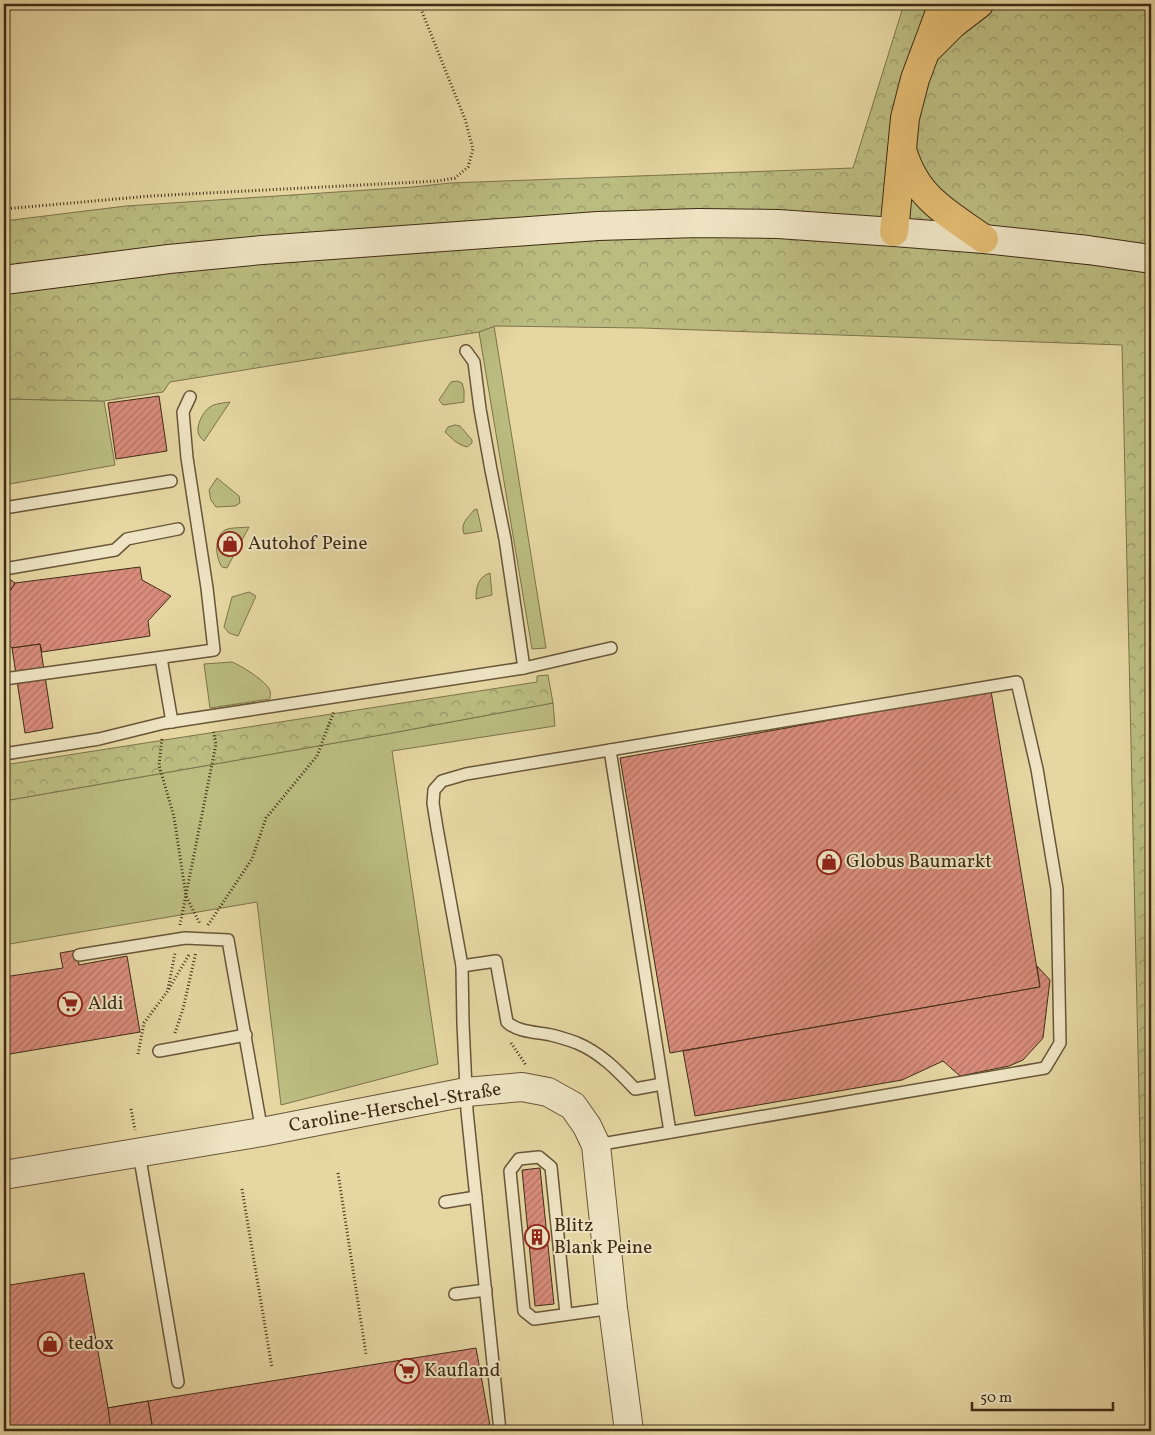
<svg xmlns="http://www.w3.org/2000/svg" width="1155" height="1435" font-family="Vollkorn,serif">
<style>
.green{fill:#bbbc80;stroke:#7d744a}
.forest{fill:url(#forest-crowns);stroke:#7d744a}
.building{fill:url(#building-hatch);stroke:#3f2c15}
.lines{fill:none;stroke-linecap:round;stroke-linejoin:round}
.service-casing{stroke:#685638;stroke-width:14}
.tertiary-casing{stroke:#685638;stroke-width:30}
.secondary-casing{stroke:#3f2c15;stroke-width:30}
.motorway-casing{stroke:#3f2c15;stroke-width:30}
.path{stroke:#3f2c15;stroke-width:3;stroke-dasharray:1 2.5;stroke-linecap:butt}
.service{stroke:#eee4c3;stroke-width:11}
.tertiary{stroke:#eee4c3;stroke-width:28}
.secondary{stroke:#eee4c3;stroke-width:28}
.motorway{stroke:#e2bb71;stroke-width:28}
.labels{text-anchor:middle;dominant-baseline:central;stroke-width:4;stroke-linejoin:round;paint-order:stroke}
.poi-label{font-size:19px;fill:#3f2c15;stroke:#eee4c3;text-anchor:start}
.street-label{font-size:19px;fill:#3f2c15;stroke:#eee4c3}
</style>
<defs>
<pattern id="forest-crowns" width="20" height="18" patternUnits="userSpaceOnUse" patternTransform="scale(1.25)"><rect width="20" height="18" fill="#bbbc80"/><path d="M2 6a3 3 0 1 1 6 0M12 15a3 3 0 1 1 6 0" fill="none" stroke="#999968"/></pattern>
<pattern id="building-hatch" width="6" height="6" patternUnits="userSpaceOnUse" patternTransform="scale(1.25)"><rect width="6" height="6" fill="#d98c7c"/><path d="M-1 1l2-2M0 6l6-6M5 7l2-2" fill="none" stroke="#b17364"/></pattern>
</defs>
<rect width="100%" height="100%" fill="#e5d6a2"/>
<filter id="stains"><feTurbulence type="fractalNoise" baseFrequency=".004" numOctaves="4"/><feColorMatrix values="0 0 0 0 .2 0 0 0 0 .09 0 0 0 0 .02 0 0 0 .5 -.17"/></filter>
<radialGradient id="worn" r=".72"><stop offset=".6" stop-color="#630" stop-opacity="0"/><stop offset="1" stop-color="#630" stop-opacity=".3"/></radialGradient>
<g class="green">
<path d="M494,326L546,648L532,649L479,332Z"/>
<path d="M457,381L462,383L464,390V402L443,405L439,400L451,382Z"/>
<path d="M4,399L104,401L115,465L4,485Z"/>
<path d="M230,402L204,441C202,439 200,437 199,435C195,427 203,411 210,407C216,403 224,403 230,402Z"/>
<path d="M455,425L460,426L472,440V443L467,447C458,445 451,438 445,432L448,427Z"/>
<path d="M217,478L239,496L240,503L235,506L216,507L211,500L209,490Z"/>
<path d="M477,509L482,531L464,534C460,523 468,518 474,510Z"/>
<path d="M249,527L227,568L222,567C216,559 213,537 225,530C231,527 242,528 249,527Z"/>
<path d="M490,573L492,595L476,599C476,587 478,577 490,573Z"/>
<path d="M249,592L256,596L238,636L229,633L224,627L232,597Z"/>
<path d="M232,662C240,665 268,682 270,691C271,693 270,696 270,699L210,708L204,664Z"/>
<path d="M553,703L555,726L392,751L438,1064L281,1105L257,902L4,945V801L392,733Z"/>
</g>
<g class="forest">
<path d="M904,4H1151V1431H1146L1140,1140L1122,345L642,328L495,326L479,332L170,382L163,392L104,401L4,399V221L126,206L413,187L450,183L853,168Z"/>
<path d="M548,675L553,703L392,733L4,801V765L537,682V676Z"/>
</g>
<g class="building">
<path d="M159,396L167,451L116,459L108,403Z"/>
<path d="M140,567L142,580L171,596L148,621L150,636L42,652L40,644L12,648L4,640V600L15,583Z"/>
<path d="M4,575L15,583L4,600Z"/>
<path d="M40,644L53,728L25,733L12,648Z"/>
<path d="M991,691L1040,987L670,1053L620,758Z"/>
<path d="M77,950L79,965L127,956L140,1032L4,1055V977L63,968L60,953Z"/>
<path d="M1037,966L1050,980L1043,1038L1023,1060L1009,1066L960,1076L943,1061L902,1080L695,1116L683,1051L1040,987Z"/>
<path d="M540,1168L554,1304L535,1306L522,1170Z"/>
<path d="M84,1273L108,1408L148,1401L153,1431H4V1286Z"/>
<path d="M476,1348L491,1431H153L148,1401Z"/>
<path d="M148,1401L153,1431H111L108,1408Z"/>
</g>
<g class="lines">
<defs>
<g id="service">
<path d="M466,351L474,362L480,409L491,470L505,539L524,668"/>
<path d="M4,508L171,481"/>
<path d="M4,569L115,550L127,539L178,529"/>
<path d="M161,658L172,722"/>
<path d="M4,679L214,650L207,588L187,458L183,412L190,397"/>
<path d="M610,750L670,1132"/>
<path d="M4,754L99,739L164,723L524,668L611,648"/>
<path d="M79,955L185,938L228,940L262,1132"/>
<path d="M462,966L496,961L507,1022C517,1032 537,1032 551,1035C560,1037 569,1040 577,1043C601,1053 618,1071 635,1089L662,1084"/>
<path d="M159,1051L246,1035"/>
<path d="M139,1153L178,1382"/>
<path d="M445,1202L476,1197"/>
<path d="M455,1294L486,1290"/>
<path d="M566,1314L551,1167L539,1157L519,1159L510,1171L524,1311L534,1319L613,1308"/>
<path d="M500,1431L467,1111L463,1023L462,966L437,828L433,803L434,790L442,781L466,774L1017,682L1037,769L1057,889L1060,1043L1045,1068L596,1145"/>
</g>
<path id="tertiary" d="M4,1175L262,1132L466,1092L522,1087L548,1092L573,1106L587,1126L596,1145L613,1308L629,1431"/>
<path id="secondary" d="M4,280L169,259L262,250L598,226L698,223L778,224L894,232L984,239L1088,250L1151,259"/>
<g id="motorway">
<path d="M930,47L953,24L979,4"/>
<path d="M902,150C905,159 908,168 913,176C928,204 959,221 984,239"/>
<path d="M894,232L905,118L915,79L943,4"/>
</g>
</defs>
<use href="#service" class="service-casing"/>
<use href="#tertiary" class="tertiary-casing"/>
<use href="#secondary" class="secondary-casing"/>
<use href="#motorway" class="motorway-casing"/>
<g class="path">
<path d="M4,209L150,196L438,181L455,178L468,167L473,149L465,119L419,4"/>
<path d="M162,739L159,765L174,817L186,896L200,924"/>
<path d="M180,925L216,744L213,730"/>
<path d="M208,925L252,859L266,818L317,756L334,711"/>
<path d="M168,989L175,953"/>
<path d="M175,1033L183,1009L196,952"/>
<path d="M511,1043L526,1065"/>
<path d="M138,1054L144,1023L167,992L190,953"/>
<path d="M131,1109L135,1130"/>
<path d="M338,1173L366,1354"/>
<path d="M242,1189L272,1368"/>
</g>
<use href="#service" class="service"/>
<use href="#tertiary" class="tertiary"/>
<use href="#secondary" class="secondary"/>
<use href="#motorway" class="motorway"/>
</g>
<defs>
<symbol id="shop-ring" viewBox="-11 -11 22 22"><circle r="9.5" fill="#eee4c3" stroke="#8f2418" stroke-width="1.5"/><path d="M-5-2.5h2.3a2.7 3.5 0 0 1 5.4 0H5L5.5 6h-11ZM-1.5-2.5h3a1.5 2.3 0 0 0-3 0Z" fill="#8f2418"/></symbol>
<symbol id="supermarket-ring" viewBox="-11 -11 22 22"><circle r="9.5" fill="#eee4c3" stroke="#8f2418" stroke-width="1.5"/><path d="M-6-5.5h2.5l.6 2H6L4.5 2H-2.5L-4.4-4H-6ZM-1.5 3.2a1.3 1.3 0 1 0 .1 0ZM3 3.2a1.3 1.3 0 1 0 .1 0Z" fill="#8f2418"/></symbol>
<symbol id="building-ring" viewBox="-11 -11 22 22"><circle r="9.5" fill="#eee4c3" stroke="#8f2418" stroke-width="1.5"/><path d="M-4-6H4V6H1V3H-1V6H-4ZM-2.5-4.3h1.7v1.8h-1.7ZM.8-4.3h1.7v1.8H.8ZM-2.5-1h1.7V.8h-1.7ZM.8-1h1.7V.8H.8Z" fill="#8f2418"/></symbol>
</defs>
<g fill-rule="evenodd">
<use href="#shop-ring" x="216" y="530" width="28" height="28"/>
<use href="#shop-ring" x="815" y="848" width="28" height="28"/>
<use href="#supermarket-ring" x="56" y="990" width="28" height="28"/>
<use href="#building-ring" x="523" y="1223" width="28" height="28"/>
<use href="#shop-ring" x="36" y="1330" width="28" height="28"/>
<use href="#supermarket-ring" x="393" y="1357" width="28" height="28"/>
</g>
<g class="labels">
<g class="poi-label">
<text x="248" y="544">Autohof Peine</text>
<text x="846" y="862">Globus Baumarkt</text>
<text x="88" y="1004">Aldi</text>
<text x="554" y="1226">Blitz<tspan x="554" dy="22">Blank Peine</tspan></text>
<text x="68" y="1344">tedox</text>
<text x="424" y="1371">Kaufland</text>
</g>
<g class="street-label">
<text transform="translate(395 1108) rotate(-10)">Caroline-Herschel-Straße</text>
</g>
</g>
<rect width="1155" height="1435" fill="none" stroke="#e5d6a2" stroke-width="20"/>
<rect x="5" y="5" width="1145" height="1425" fill="none" stroke="#3f2c15" stroke-width="2.5"/>
<rect x="10" y="10" width="1135" height="1415" fill="none" stroke="#3f2c15"/>
<path d="M972 1402v8h141v-8" fill="none" stroke="#3f2c15" stroke-width="2.5"/>
<text x="980" y="1402" font-size="15" fill="#3f2c15" stroke="#eee4c3" stroke-width="4" paint-order="stroke">50 m</text>
<rect width="100%" height="100%" filter="url(#stains)"/>
<rect width="100%" height="100%" fill="url(#worn)"/>
</svg>
